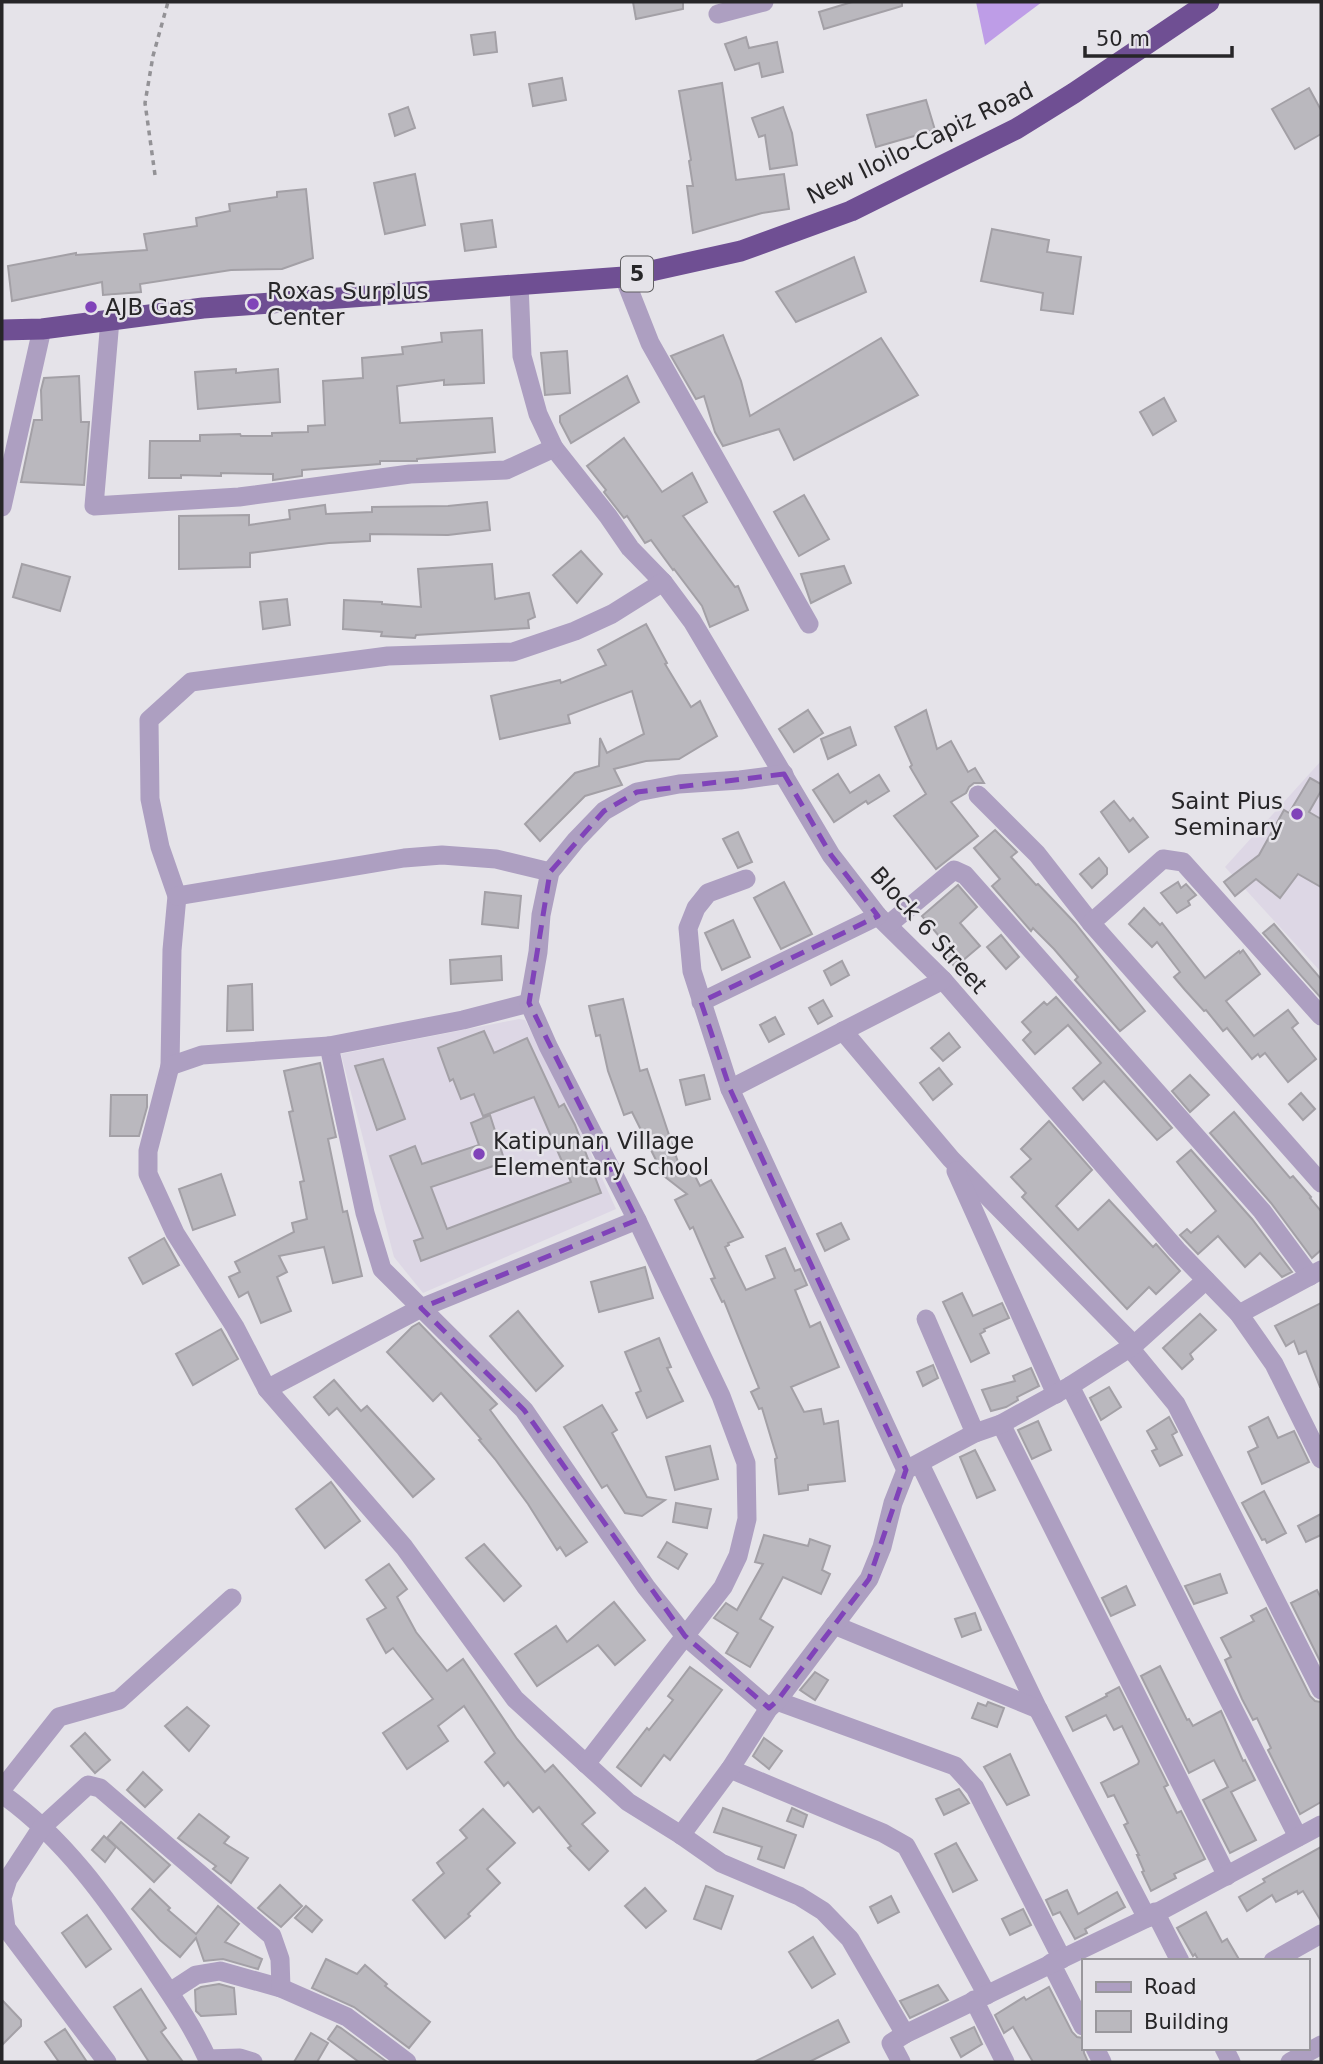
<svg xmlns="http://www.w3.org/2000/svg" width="1323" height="2064" font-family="'DejaVu Sans',sans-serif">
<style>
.built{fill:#ddd7e5}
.water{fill:#be9de7}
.building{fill:#bab8be;stroke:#a3a0a6;stroke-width:2}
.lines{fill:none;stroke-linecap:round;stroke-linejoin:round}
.path{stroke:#939296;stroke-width:3.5;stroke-dasharray:5 5;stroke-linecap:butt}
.minor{stroke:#ad9fc1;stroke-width:19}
.highway{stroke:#6f4f93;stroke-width:21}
.marked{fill:none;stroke:#8043b9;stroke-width:5;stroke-dasharray:14 9;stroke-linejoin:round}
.poi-dot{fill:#8043b9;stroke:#e5e3e9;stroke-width:2.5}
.labels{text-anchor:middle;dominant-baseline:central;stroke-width:5;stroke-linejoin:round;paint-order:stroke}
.shield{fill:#e5e3e9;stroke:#605f62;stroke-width:2}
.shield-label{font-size:21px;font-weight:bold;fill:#272628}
.street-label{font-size:23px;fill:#272628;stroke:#e5e3e9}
.poi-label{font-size:23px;fill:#272628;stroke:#e5e3e9;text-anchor:start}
</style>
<rect width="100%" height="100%" fill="#e5e3e9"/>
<g class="built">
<path d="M1321,761V972L1225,867Z"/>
<path d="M519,1019L525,1020L566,1098L616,1209L423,1293L394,1257L341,1054Z"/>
</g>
<path class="water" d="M976,2H1042L985,45Z"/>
<g class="building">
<path d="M633,2H683V9L636,19Z"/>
<path d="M852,2H902V6L824,29L819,12Z"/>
<path d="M495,32L497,52L474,55L471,35Z"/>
<path d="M746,37L749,48L777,42L783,72L762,77L759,63L735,70L725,44Z"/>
<path d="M562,78L566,100L533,106L529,84Z"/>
<path d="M722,83L736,180L784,174L789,209L762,213L693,233L687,186H693L689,161L691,160L679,91Z"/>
<path d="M1309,88L1321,110V134L1295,149L1272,109Z"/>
<path d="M926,100L935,130L876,147L867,115Z"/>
<path d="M408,107L415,128L395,136L389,114Z"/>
<path d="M783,107L792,133L797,165L770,169L765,135L759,137L752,118Z"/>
<path d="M415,174L425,225L385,234L374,183Z"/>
<path d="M306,189L313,258L282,269L231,270L140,284L141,292L103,295L102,282L12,301L8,266L76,253V255L147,250L144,234L197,226L196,218L230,211L229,204L277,197V192Z"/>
<path d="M492,220L496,247L465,251L461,224Z"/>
<path d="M992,229L1049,240L1047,252L1081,257L1073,314L1041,310L1043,293L981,281Z"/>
<path d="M854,257L866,292L796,322L776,292Z"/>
<path d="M482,330L484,383L444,385V380L397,386L400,423L492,418L495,452L417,459V461H380V464L302,470V476L273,480V474L221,473V476L181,475V478H149L150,441H200V435L240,434L241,436H272V433L308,432V426L325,425L323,381L363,378L362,358L403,354L402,347L442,342L441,333Z"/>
<path d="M723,335L741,381L750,416L881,338L918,395L794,460L779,429L723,446L715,432L704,396L696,399L671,356Z"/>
<path d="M567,351L570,393L545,395L541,353Z"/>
<path d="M236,369V373L278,369L280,402L198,409L195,372Z"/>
<path d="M79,376L81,422H89L84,485L21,482L34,420H42L41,390L44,378Z"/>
<path d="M627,376L639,402L571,443L560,422V416Z"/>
<path d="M1164,398L1176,421L1153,435L1140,412Z"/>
<path d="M624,438L662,492L692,473L707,502L683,516L735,587L738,586L748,610L710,627L702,606L674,569L673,570L651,540L645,543L627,516L624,518L604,492L606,490L587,466Z"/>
<path d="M804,495L829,539L799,556L774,512Z"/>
<path d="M487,502L490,530L448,535L370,534V541L329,543L250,553V567L179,569V516L249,515V525L290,519L289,510L325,505L326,514L372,512V507L448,506Z"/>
<path d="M581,551L602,574L577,603L553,575Z"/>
<path d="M22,564L70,577L60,611L13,597Z"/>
<path d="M492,564L495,599L529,593L535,617L528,620L529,628L416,635L415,638L381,636L382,632L343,629L344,600L382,602V604L421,607L418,569Z"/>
<path d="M844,566L851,583L811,603L801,574Z"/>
<path d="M287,599L290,625L263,629L260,602Z"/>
<path d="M646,624L667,663L665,664L691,707L700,701L717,736L679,759L646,761L614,769L622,785L585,796L540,841L525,824L575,773L599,766L600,738L607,753L644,734L632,691L568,715L570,723L500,739L491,696L560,680L561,683L606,665L598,650Z"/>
<path d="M808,710L823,733L794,752L779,729Z"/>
<path d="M926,710L937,749L951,741L968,772L975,768L984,783H974L969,787L966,793L951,802L978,836L936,869L894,816L926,794L910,767L912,765L895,727Z"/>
<path d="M850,727L856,745L828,759L821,739Z"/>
<path d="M838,774L850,793L879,775L889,791L868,804L866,801L834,822L813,790Z"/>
<path d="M1310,778L1321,784V791L1309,812L1321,819V887L1298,874L1280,898L1256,879L1235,896L1224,882L1259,855L1284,810L1289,813Z"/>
<path d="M1114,801L1130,821L1133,818L1148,837L1129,852L1101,812Z"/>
<path d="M995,830L1017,852L1011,857L1036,885L1038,884L1075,923L1145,1011L1120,1031L1075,980L1078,977L1054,949L1033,928L1031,931L992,886L1000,879L974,848Z"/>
<path d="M738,832L752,862L738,868L723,839Z"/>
<path d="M1099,858L1107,868V874L1092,888L1080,874Z"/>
<path d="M784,882L812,934L781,949L754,898Z"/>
<path d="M1178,882L1181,888L1186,884L1196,895L1188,901L1190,905L1177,913L1161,893Z"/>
<path d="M958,885L977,907L960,923L980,946L955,967L939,949L945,943L922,916Z"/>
<path d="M485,892L521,896L518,928L482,924Z"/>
<path d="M1144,908L1160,925L1162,923L1205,978L1239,951L1240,953L1243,950L1260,974L1226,1001L1254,1036L1288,1010L1298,1023L1292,1028L1316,1059L1288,1082L1265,1053L1260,1057L1258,1054L1252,1059L1227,1028L1223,1031L1206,1010L1204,1011L1185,990L1174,977L1180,972L1157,942L1152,947L1129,924Z"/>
<path d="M733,920L750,957L722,970L705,933Z"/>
<path d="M1274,924L1321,979V998L1263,933Z"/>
<path d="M1001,935L1019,957L1006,969L987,947Z"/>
<path d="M501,956L502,980L451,984L450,960Z"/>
<path d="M842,961L849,975L831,985L824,971Z"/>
<path d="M252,984L253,1030L227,1031L228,986Z"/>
<path d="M1056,997L1172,1128L1157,1140L1104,1081L1083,1100L1073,1088L1101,1063L1068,1025L1035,1054L1023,1040L1031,1032L1022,1022L1044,1002L1047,1005Z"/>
<path d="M623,999L640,1071L647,1069L681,1171L691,1168L700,1186L711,1180L743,1237L728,1243L729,1245L725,1247L746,1290L775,1278L766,1256L785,1248L795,1271L800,1269L807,1285L795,1290L810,1327L820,1322L839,1367L791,1387L804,1412L821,1409L824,1424L838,1421L845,1481L808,1485V1490L779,1494L775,1459L777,1458L762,1408L759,1409L751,1392L759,1388L724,1301L722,1302L711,1279L715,1278L693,1227L690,1229L675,1200L687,1194L664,1176L632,1112L624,1115L608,1071L600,1035L596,1036L589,1006Z"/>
<path d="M823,1000L832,1016L818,1024L809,1008Z"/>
<path d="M775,1017L784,1034L769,1042L760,1025Z"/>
<path d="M484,1031L494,1053L527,1038L559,1107L564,1104L575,1125L601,1193L421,1261L414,1241L423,1238L390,1156L415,1146L422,1164L479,1145L471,1123L490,1115L505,1162L431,1187L447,1229L571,1182L534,1097L483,1116L474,1094L461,1099L453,1079L450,1081L438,1048Z"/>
<path d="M949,1033L960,1047L943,1061L931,1048Z"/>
<path d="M383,1059L405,1119L377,1130L355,1066Z"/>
<path d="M320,1063L336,1137L328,1139L343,1212L347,1211L362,1276L333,1283L324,1247L279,1256L287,1272L277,1277L291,1311L261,1323L248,1292L239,1297L229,1277L240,1272L235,1262L294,1232L292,1223L307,1219L300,1182L304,1181L289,1112L293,1111L284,1071Z"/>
<path d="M939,1068L952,1084L933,1100L920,1083Z"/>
<path d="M704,1075L710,1099L686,1105L680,1080Z"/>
<path d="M1190,1075L1209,1095L1190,1112L1172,1091Z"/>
<path d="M1301,1093L1315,1109L1303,1120L1289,1104Z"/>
<path d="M111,1095H147V1107L139,1136H110Z"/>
<path d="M1234,1112L1290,1178L1293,1176L1311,1197L1310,1198L1321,1211V1250L1312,1258L1271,1203L1210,1133Z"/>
<path d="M1049,1121L1092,1170L1056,1206L1078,1230L1109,1200L1153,1247L1156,1244L1180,1271L1156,1294L1149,1287L1127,1309L1022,1197L1026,1193L1011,1177L1031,1159L1021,1149Z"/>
<path d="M1191,1150L1252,1219L1292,1272L1282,1277L1260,1253L1245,1267L1218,1236L1198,1254L1180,1235L1187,1229L1191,1233L1216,1211L1177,1162Z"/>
<path d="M221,1174L235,1215L193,1230L179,1189Z"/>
<path d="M841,1223L849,1239L825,1251L817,1234Z"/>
<path d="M164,1238L179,1265L143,1284L129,1258Z"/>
<path d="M645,1267L653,1298L599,1312L591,1282Z"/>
<path d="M962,1293L973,1316L1002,1303L1009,1318L984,1329L985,1331L980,1334L989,1353L971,1362L943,1302Z"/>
<path d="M1321,1303V1387H1320L1306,1351L1299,1354L1294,1341L1286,1346L1275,1326Z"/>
<path d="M518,1311L563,1366L536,1391L490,1336Z"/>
<path d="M1200,1314L1216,1330L1190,1354L1193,1359L1182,1369L1163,1348Z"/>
<path d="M419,1323L497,1404L490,1410L587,1542L566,1556L560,1547L557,1550L528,1504L495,1459L479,1440L481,1439L441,1393L433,1401L387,1352L412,1327Z"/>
<path d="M221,1329L238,1359L193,1385L176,1354Z"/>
<path d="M659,1338L671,1367L667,1368L683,1401L647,1418L636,1393L641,1391L625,1352Z"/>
<path d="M933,1365L938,1378L923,1386L917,1372Z"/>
<path d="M1031,1368L1039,1386L1017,1397L1018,1400L1006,1407L991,1411L982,1390L1015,1381L1013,1376Z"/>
<path d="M334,1380L361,1411L367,1406L434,1479L413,1497L337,1408L329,1415L314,1397Z"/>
<path d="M1109,1387L1121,1407L1101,1420L1090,1398Z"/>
<path d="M602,1405L617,1430L612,1433L647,1497L665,1500L642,1516L625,1513L607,1485L602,1488L564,1427Z"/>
<path d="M1169,1417L1177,1432L1172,1435L1182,1455L1160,1466L1152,1451L1157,1449L1147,1431Z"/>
<path d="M1268,1417L1278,1438L1294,1431L1309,1462L1262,1484L1248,1452L1258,1447L1249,1427Z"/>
<path d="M1038,1421L1051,1450L1032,1459L1018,1430Z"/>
<path d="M710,1446L718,1479L675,1490L666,1457Z"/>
<path d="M975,1450L995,1490L977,1498L960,1457Z"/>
<path d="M331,1482L360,1521L325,1548L296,1509Z"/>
<path d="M1264,1491L1286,1533L1267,1543L1265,1539L1262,1540L1242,1503Z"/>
<path d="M676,1503L711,1509L707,1528L673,1522Z"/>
<path d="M1321,1514V1535L1306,1542L1298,1526Z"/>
<path d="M764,1535L808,1546L810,1539L830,1546L822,1570L830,1574L821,1594L783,1577L760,1619L773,1627L750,1667L726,1653L738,1633L714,1618L726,1603L737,1610L763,1564L755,1562Z"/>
<path d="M667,1542L687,1554L678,1569L658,1557Z"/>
<path d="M484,1544L521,1586L504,1601L466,1558Z"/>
<path d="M389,1564L407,1589L397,1597L416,1632L447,1671L463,1659L517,1739L545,1772L553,1765L595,1813L582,1824L608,1851L589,1870L568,1848L571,1846L539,1807L533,1812L508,1782L504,1786L485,1762L495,1753L464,1706L438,1726L448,1741L407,1769L383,1733L433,1699L393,1648L386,1653L367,1619L386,1608L366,1580Z"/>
<path d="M1220,1574L1227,1593L1194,1604L1185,1586Z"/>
<path d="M1126,1586L1135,1605L1111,1616L1102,1598Z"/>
<path d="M1317,1590L1321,1598V1663L1291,1603Z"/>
<path d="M614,1602L645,1640L615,1665L598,1645L537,1686L515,1654L556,1626L567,1642Z"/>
<path d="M1266,1608L1310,1696L1315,1701L1321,1702V1802L1300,1814L1268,1750L1271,1748L1257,1718L1253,1720L1242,1699L1225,1660L1231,1657L1221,1638L1254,1621L1251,1616Z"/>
<path d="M975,1613L981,1630L962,1637L955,1619Z"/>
<path d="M1160,1666L1187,1720L1189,1719L1193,1726L1221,1711L1243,1761L1245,1760L1255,1780L1231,1792L1256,1840L1230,1853L1203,1800L1228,1787L1214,1760L1189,1773L1141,1676Z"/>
<path d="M690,1667L722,1690L670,1760L664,1755L641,1786L617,1767L647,1728L649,1730L673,1700L668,1696Z"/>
<path d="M815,1672L828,1680L815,1700L800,1690Z"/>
<path d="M1119,1687L1168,1785L1164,1787L1177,1813L1181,1811L1205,1859L1174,1874L1176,1878L1151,1891L1142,1872L1144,1871L1137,1855H1139L1124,1825L1128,1823L1114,1795L1108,1797L1101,1783L1138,1764L1139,1761L1122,1726L1114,1730L1106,1715L1073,1731L1066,1717L1107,1696L1106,1694Z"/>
<path d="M988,1702L1004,1708L997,1727L972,1718L978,1703L986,1706Z"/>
<path d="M187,1707L209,1726L189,1751L165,1726Z"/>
<path d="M85,1733L110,1760L95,1773L71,1746Z"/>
<path d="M764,1738L782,1751L769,1769L753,1756Z"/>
<path d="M1010,1754L1029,1795L1007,1805L984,1767Z"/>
<path d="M143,1772L162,1790L145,1807L127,1790Z"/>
<path d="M959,1789L969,1803L944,1815L936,1799Z"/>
<path d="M723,1808L796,1835L784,1868L758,1859L762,1847L714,1832Z"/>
<path d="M792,1808L807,1815L803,1827L787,1821Z"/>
<path d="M483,1809L515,1843L487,1869L500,1883L468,1914L470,1916L445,1938L413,1900L444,1873L437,1863L467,1838L460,1830Z"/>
<path d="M199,1814L229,1837L224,1843L248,1858L231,1883L213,1869L216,1866L178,1838Z"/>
<path d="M121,1822L170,1865L154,1882L107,1838Z"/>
<path d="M104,1836L116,1847L105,1862L92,1850Z"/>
<path d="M956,1843L977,1880L953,1892L935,1854Z"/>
<path d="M1321,1847V1921L1303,1891L1298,1894L1297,1891L1276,1902L1272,1895L1247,1911L1239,1897L1265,1882L1263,1879Z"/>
<path d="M280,1885L302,1906L281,1927L258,1908Z"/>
<path d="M706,1886L733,1896L721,1929L694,1919Z"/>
<path d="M645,1888L666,1911L646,1928L625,1906Z"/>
<path d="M150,1889L170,1908L168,1910L196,1934L218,1906L239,1924L225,1942L262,1959L258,1969L223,1959L204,1961L196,1938L180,1957L160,1940L132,1909Z"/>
<path d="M1067,1890L1078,1914L1117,1892L1125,1907L1085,1929L1087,1933L1075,1939L1060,1912L1053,1915L1046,1900Z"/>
<path d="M891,1896L899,1912L878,1923L870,1907Z"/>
<path d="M306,1906L322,1920L312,1932L295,1918Z"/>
<path d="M1023,1909L1031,1925L1010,1935L1002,1919Z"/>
<path d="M1206,1912L1222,1942L1227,1939L1240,1961H1199L1195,1954L1193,1956L1177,1928Z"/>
<path d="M87,1915L111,1949L86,1967L62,1933Z"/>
<path d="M813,1937L835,1974L812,1988L789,1952Z"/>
<path d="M326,1959L357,1974L365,1965L387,1984L385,1986L430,2022L409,2048L354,2007L312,1988Z"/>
<path d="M219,1984L234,1988L236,2014L201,2016L196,2011L195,1990L201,1987Z"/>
<path d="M938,1985L948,2000L910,2018L900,2001Z"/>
<path d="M1049,1987L1072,2032L1077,2037L1083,2038L1084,2053L1088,2062H1033L1013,2027L1004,2033L995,2015L1024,1997L1026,2000Z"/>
<path d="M141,1989L166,2028L161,2032L183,2062H149L114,2007Z"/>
<path d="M2,2000L21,2020V2026L2,2045Z"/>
<path d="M838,2020L849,2042L809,2062H754Z"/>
<path d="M337,2026L341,2028L387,2062H359L328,2039Z"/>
<path d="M974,2027L982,2044L961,2057L951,2038Z"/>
<path d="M65,2029L87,2062H59L45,2042Z"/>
<path d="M311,2033L328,2043L317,2062H294Z"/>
</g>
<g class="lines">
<path class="path" d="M155,175L145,103L153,56L168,2"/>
<g class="minor">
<path d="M718,14L764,2"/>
<path d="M624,277L650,343L809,624"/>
<path d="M519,284L522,356L538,414L554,448L608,516L630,548L663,582L692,621L831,855L878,916L943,980L1177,1250L1239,1314L1274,1364L1321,1459"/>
<path d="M110,320L94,506L239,497L410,474L506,470L554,448"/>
<path d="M2,507L42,329"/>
<path d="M663,582L612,614L575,631L513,652L388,656L191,682L149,720L150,799L160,847L177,896L172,950L170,1066L148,1151V1174L175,1233L235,1327L267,1389L404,1547L515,1699L628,1802L681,1835L721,1863L799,1896L823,1911L850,1939L905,2034"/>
<path d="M978,795L1037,854L1091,923"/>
<path d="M746,879L708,893L696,908L688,928L692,971L730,1089L906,1470"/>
<path d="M177,896L404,858L442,855L496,859L550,872"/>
<path d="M888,925L954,870L965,875L1262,1211L1310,1276"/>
<path d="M701,1002L878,916"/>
<path d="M1321,1016L1183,862L1163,859L1091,923L1321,1183"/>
<path d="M843,1031L951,1159L1134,1345"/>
<path d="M329,1046L365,1213L382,1269L524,1410L646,1587L685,1636L769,1708"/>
<path d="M170,1066L202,1055L329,1046L463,1020L529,1003"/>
<path d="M730,1089L943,980"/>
<path d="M956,1171L1056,1394"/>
<path d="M1239,1314L1321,1270"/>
<path d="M926,1319L975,1433"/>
<path d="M1130,1348L1176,1404L1321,1690"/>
<path d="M1070,1386L1298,1837"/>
<path d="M267,1389L421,1308L637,1220"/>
<path d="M1001,1424L1227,1876"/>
<path d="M920,1464L1038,1709L1147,1918"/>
<path d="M834,1625L1038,1709"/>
<path d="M777,1701L955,1766L975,1788L1062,1959"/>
<path d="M586,1764L723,1587L738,1556L747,1519L746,1463L721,1396L637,1220L548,1046L529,1003L538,952L541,915L550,872L576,840L604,811L637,792L679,784L740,780L784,774"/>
<path d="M730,1769L883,1833L906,1846L987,1995"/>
<path d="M2,1789L59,1717L119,1700L232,1598"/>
<path d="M2,1794C64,1838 107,1899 149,1962C171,1995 193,2026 209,2062"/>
<path d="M681,1835L730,1769L769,1708L777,1701L869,1579L882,1547L893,1503L906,1470L975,1433L1001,1424L1070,1386L1134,1345L1206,1280"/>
<path d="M1155,1912L1180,1961"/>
<path d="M1273,1961L1321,1934"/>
<path d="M1051,1963L1083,2026"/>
<path d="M170,1992L196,1975L220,1971L281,1988L347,2017L407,2062"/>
<path d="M974,2000L1005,2062"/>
<path d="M1095,2048L1102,2062"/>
<path d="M1224,2048L1231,2062"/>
<path d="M208,2059L240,2058L253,2062"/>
<path d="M107,2062L6,1928L2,1898L8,1879L42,1827L88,1785L100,1788L272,1936L280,1959L281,1988"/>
<path d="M901,2062L891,2043L905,2034L1147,1918L1321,1825"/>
<path d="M1290,2062L1321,2045"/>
</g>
<path class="highway" d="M2,330L42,329L203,308L624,277L741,251L851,211L1016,129L1074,93L1209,2"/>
</g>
<path class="marked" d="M784,774L831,855L878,916L701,1002L730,1089L906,1470L869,1579L777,1701L769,1708L685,1636L524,1410L421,1308L637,1220L529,1003L550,872L604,811L637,792Z"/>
<g class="poi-dot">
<circle cx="253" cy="304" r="7"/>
<circle cx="91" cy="307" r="7"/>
<circle cx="1297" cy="814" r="7"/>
<circle cx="479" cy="1154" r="7"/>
</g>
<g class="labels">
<rect class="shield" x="621" y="256.5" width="32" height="35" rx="5"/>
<g class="shield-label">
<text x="637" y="274">5</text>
</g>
<g class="street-label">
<text transform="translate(920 143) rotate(-26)">New Iloilo-Capiz Road</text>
<text transform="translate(929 930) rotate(48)">Block 6 Street</text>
</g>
<g class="poi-label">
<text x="267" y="291">Roxas Surplus<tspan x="267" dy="26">Center</tspan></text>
<text x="105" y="307">AJB Gas</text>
<text x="1283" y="801" text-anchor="end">Saint Pius<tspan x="1283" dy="26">Seminary</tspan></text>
<text x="493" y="1141">Katipunan Village<tspan x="493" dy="26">Elementary School</tspan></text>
</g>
</g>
<rect width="1323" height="2064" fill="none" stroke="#272628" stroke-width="7"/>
<rect x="1082" y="1959" width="228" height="91" fill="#e5e3e9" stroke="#99979c" stroke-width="2"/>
<rect x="1096" y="1982" width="35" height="10" fill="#ad9fc1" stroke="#99979c" stroke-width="2"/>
<text x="1144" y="1994" font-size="21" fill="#272628">Road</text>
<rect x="1096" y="2011" width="35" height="21" fill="#bab8be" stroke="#99979c" stroke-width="2"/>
<text x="1144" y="2029" font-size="21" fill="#272628">Building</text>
<path d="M1085 46v10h147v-10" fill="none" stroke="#272628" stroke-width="3.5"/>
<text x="1096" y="46" font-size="21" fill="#272628" stroke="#e5e3e9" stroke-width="5" paint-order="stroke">50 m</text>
</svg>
